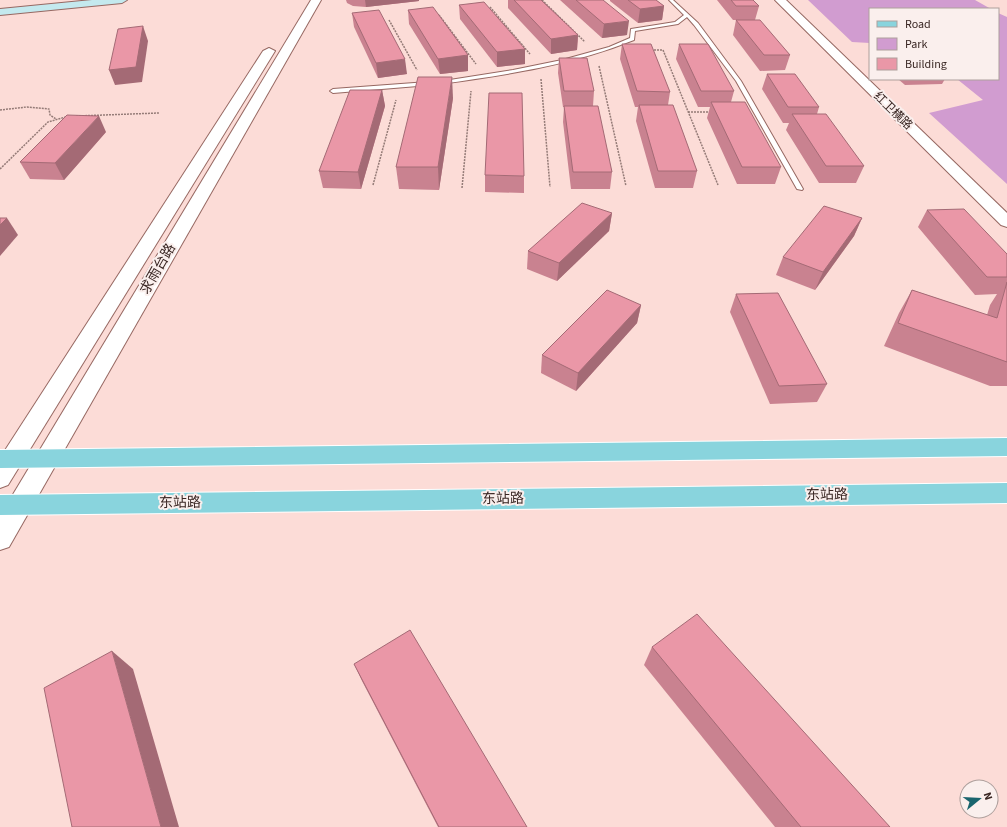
<svg xmlns="http://www.w3.org/2000/svg" width="1007" height="827" font-family="'Source Sans 3','Noto Sans SC',sans-serif">
<style>
.green{fill:#d19cd0}
.lines{fill:none;stroke-linecap:round;stroke-linejoin:round}
.service-casing{stroke:#966862;stroke-width:2}
.tertiary-casing{stroke:#966862;stroke-width:2}
.secondary-casing{stroke:#966862;stroke-width:2}
.primary-casing{stroke:#fff;stroke-width:2}
.path{stroke:#947b77;stroke-width:1.5;stroke-dasharray:2 1;stroke-linecap:butt}
.service{fill:#fff;fill-rule:evenodd}
.tertiary{fill:#fff;fill-rule:evenodd}
.secondary{fill:#c4e9ee;fill-rule:evenodd}
.primary{fill:#89d4dd;fill-rule:evenodd}
.wall{fill:#c98290}
.shaded-wall{fill:#a46a75}
.building{fill:#ea97a7;stroke:#a46a75}
.labels{text-anchor:middle;dominant-baseline:central;stroke-width:4;stroke-linejoin:round;paint-order:stroke}
.far-street-label{font-size:12px;fill:#392623;stroke:#faefed}
.street-label{font-size:14px;fill:#392623;stroke:#faefed}
</style>
<rect width="100%" height="100%" fill="#fcdcd7"/>
<g class="green">
<path d="M808,0H975L991,9H870V43L852,42Z"/>
<path d="M998,13L1007,17V184L929,113L983,100L957,79H998Z"/>
</g>
<g class="lines">
<defs>
<g id="service">
<path d="M669,0H673L698,23L741,81L803,189L802,190L797,189L736,81L694,25L687,17L678,24L635,31L634,40C572,65 506,75 440,84L437,82L513,70L562,60L609,47L630,38L631,29L675,22L684,15Z"/>
<path d="M428,82L431,84L430,85L333,93L330,91L333,89Z"/>
</g>
<g id="tertiary">
<path d="M311,0H321L9,547L0,550V516Z"/>
<path d="M775,0H786L1007,213V227L1001,225Z"/>
<path d="M269,48L275,51L8,485L0,488V458L263,51Z"/>
</g>
<path id="secondary" d="M92,0H127L122,3L0,15V9Z"/>
<g id="primary">
<path d="M1007,438V456L0,468V450Z"/>
<path d="M1007,483V503L0,515V495Z"/>
</g>
</defs>
<use href="#service" class="service-casing"/>
<use href="#tertiary" class="tertiary-casing"/>
<use href="#secondary" class="secondary-casing"/>
<use href="#primary" class="primary-casing"/>
<g class="path">
<path d="M542,0L585,42"/>
<path d="M490,7L530,54"/>
<path d="M439,15L476,64"/>
<path d="M389,20L417,70"/>
<path d="M651,50H663L718,185"/>
<path d="M599,66L626,186"/>
<path d="M541,79L550,187"/>
<path d="M0,110L27,107L49,109L50,115L56,119"/>
<path d="M688,112H711"/>
<path d="M76,116L159,113"/>
<path d="M0,169L48,122L69,116"/>
<path d="M373,185L396,100"/>
<path d="M462,188L471,91"/>
</g>
<use href="#service" class="service"/>
<use href="#tertiary" class="tertiary"/>
<use href="#secondary" class="secondary"/>
<use href="#primary" class="primary"/>
</g>
<g class="wall">
<path d="M346,0H419V1L366,7L353,6L347,3Z"/>
<path d="M508,0H541L578,35L577,50L551,54L508,8Z"/>
<path d="M560,0H603L627,35L602,38Z"/>
<path d="M610,0H656L664,6L662,20L638,23L610,1Z"/>
<path d="M717,0H753L759,6L755,20L790,55L785,70L760,71L733,35L736,20H733Z"/>
<path d="M459,5L525,49V64L497,67L460,19Z"/>
<path d="M408,10L468,55V71L440,74L409,24Z"/>
<path d="M352,13L407,74L378,78L354,27Z"/>
<path d="M622,44L670,92L668,105L697,171L693,188H655L636,121L638,107H635L620,59Z"/>
<path d="M679,44L734,91L731,102L781,167L775,184H737L707,118L710,107H698L676,59Z"/>
<path d="M559,58L594,91L593,106L612,172L610,189H571L563,122L564,107H563L558,73Z"/>
<path d="M767,74L819,107L817,114L864,166L856,183H819L786,130L789,123H783L762,89Z"/>
<path d="M898,79H945L942,84L905,85Z"/>
<path d="M382,90L385,106L361,189L323,188L319,171Z"/>
<path d="M453,98L439,190L399,189L396,167Z"/>
<path d="M106,132L64,180L30,179L20,162Z"/>
<path d="M485,175L524,176V193L485,192Z"/>
<path d="M927,210L1007,254V386H990L884,346L899,313L912,290L987,315L990,305L997,294L975,295L918,227Z"/>
<path d="M612,213L609,231L557,281L527,269L528,251Z"/>
<path d="M862,218L854,236L815,290L776,275L783,257Z"/>
<path d="M736,294L827,384L817,402L770,404L730,312Z"/>
<path d="M641,305L637,323L576,391L541,373L542,355Z"/>
<path d="M652,647L890,827H775L644,665Z"/>
<path d="M354,664L527,827H438L362,681Z"/>
</g>
<g class="shaded-wall">
<path d="M365,0H419V1L366,7Z"/>
<path d="M664,6L662,20L638,23L640,9Z"/>
<path d="M629,21L627,35L602,38L604,24Z"/>
<path d="M143,26L148,41L142,82L115,85L109,70Z"/>
<path d="M578,35L577,50L551,54V39Z"/>
<path d="M525,49V64L497,67V52Z"/>
<path d="M468,55V71L440,74L438,59Z"/>
<path d="M405,59L407,74L378,78L376,63Z"/>
<path d="M452,77L453,98L439,190L438,167Z"/>
<path d="M382,90L385,106L361,189L358,172Z"/>
<path d="M99,116L106,132L64,180L55,163Z"/>
<path d="M612,213L609,231L557,281L559,263Z"/>
<path d="M7,218L18,235L0,256V225Z"/>
<path d="M862,218L854,236L815,290L823,272Z"/>
<path d="M641,305L637,323L576,391L578,373Z"/>
<path d="M112,651L133,669L179,827H161Z"/>
</g>
<g class="building">
<path d="M514,0H541L578,35L551,39Z"/>
<path d="M576,0H603L629,21L604,24Z"/>
<path d="M628,0H656L664,6L640,9Z"/>
<path d="M731,0H753L759,6H736Z"/>
<path d="M484,2L525,49L497,52L459,5Z"/>
<path d="M433,7L468,55L438,59L408,10Z"/>
<path d="M379,10L405,59L376,63L352,13Z"/>
<path d="M736,20H760L790,55H764Z"/>
<path d="M143,26L136,67L109,70L118,29Z"/>
<path d="M622,44H651L670,92L637,91Z"/>
<path d="M679,44H708L734,91H701Z"/>
<path d="M559,58H587L594,91H564Z"/>
<path d="M767,74H795L819,107H788Z"/>
<path d="M418,77H452L438,167H396Z"/>
<path d="M350,90H382L358,172L319,171Z"/>
<path d="M489,93H522L524,176L485,175Z"/>
<path d="M711,102H745L781,167H742Z"/>
<path d="M639,105H673L697,171H658Z"/>
<path d="M564,106H598L612,172H573Z"/>
<path d="M792,114H826L864,166H826Z"/>
<path d="M67,115L99,116L55,163L20,162Z"/>
<path d="M582,203L612,213L559,263L528,251Z"/>
<path d="M824,206L862,218L823,272L783,257Z"/>
<path d="M964,209L1007,254V277H987L927,210Z"/>
<path d="M0,218H7L0,225Z"/>
<path d="M1007,282V362L898,323L912,290L997,318Z"/>
<path d="M607,290L641,305L578,373L542,355Z"/>
<path d="M778,293L827,384L779,386L736,294Z"/>
<path d="M697,614L890,827H801L652,647Z"/>
<path d="M410,630L527,827H439L354,664Z"/>
<path d="M112,651L161,827H72L44,688Z"/>
</g>
<g class="labels">
<g class="far-street-label">
<text transform="translate(893 111) rotate(44)">红卫横路</text>
</g>
<g class="street-label">
<text transform="translate(158 269) rotate(-60)">求雨台路</text>
<text transform="translate(827 495) rotate(-1)">东站路</text>
<text transform="translate(503 499) rotate(-1)">东站路</text>
<text transform="translate(180 503) rotate(-1)">东站路</text>
</g>
</g>
<rect x="869" y="8" width="130" height="72" fill="#faefed" stroke="#ad9f9c"/>
<rect x="877" y="21" width="20" height="6" fill="#89d4dd" stroke="#ad9f9c"/>
<text x="905" y="28" font-size="12" fill="#392623">Road</text>
<rect x="877" y="38" width="20" height="12" fill="#d19cd0" stroke="#ad9f9c"/>
<text x="905" y="48" font-size="12" fill="#392623">Park</text>
<rect x="877" y="58" width="20" height="12" fill="#ea97a7" stroke="#ad9f9c"/>
<text x="905" y="68" font-size="12" fill="#392623">Building</text>
<g transform="translate(979 799) rotate(72)"><circle r="19" fill="#faefed" stroke="#ad9f9c"/>
<path d="M0-3L7 15L0 10L-7 15Z" fill="#19656e"/>
<text y="-6" font-size="11" font-weight="bold" text-anchor="middle" fill="#392623">N</text>
</g>
</svg>
